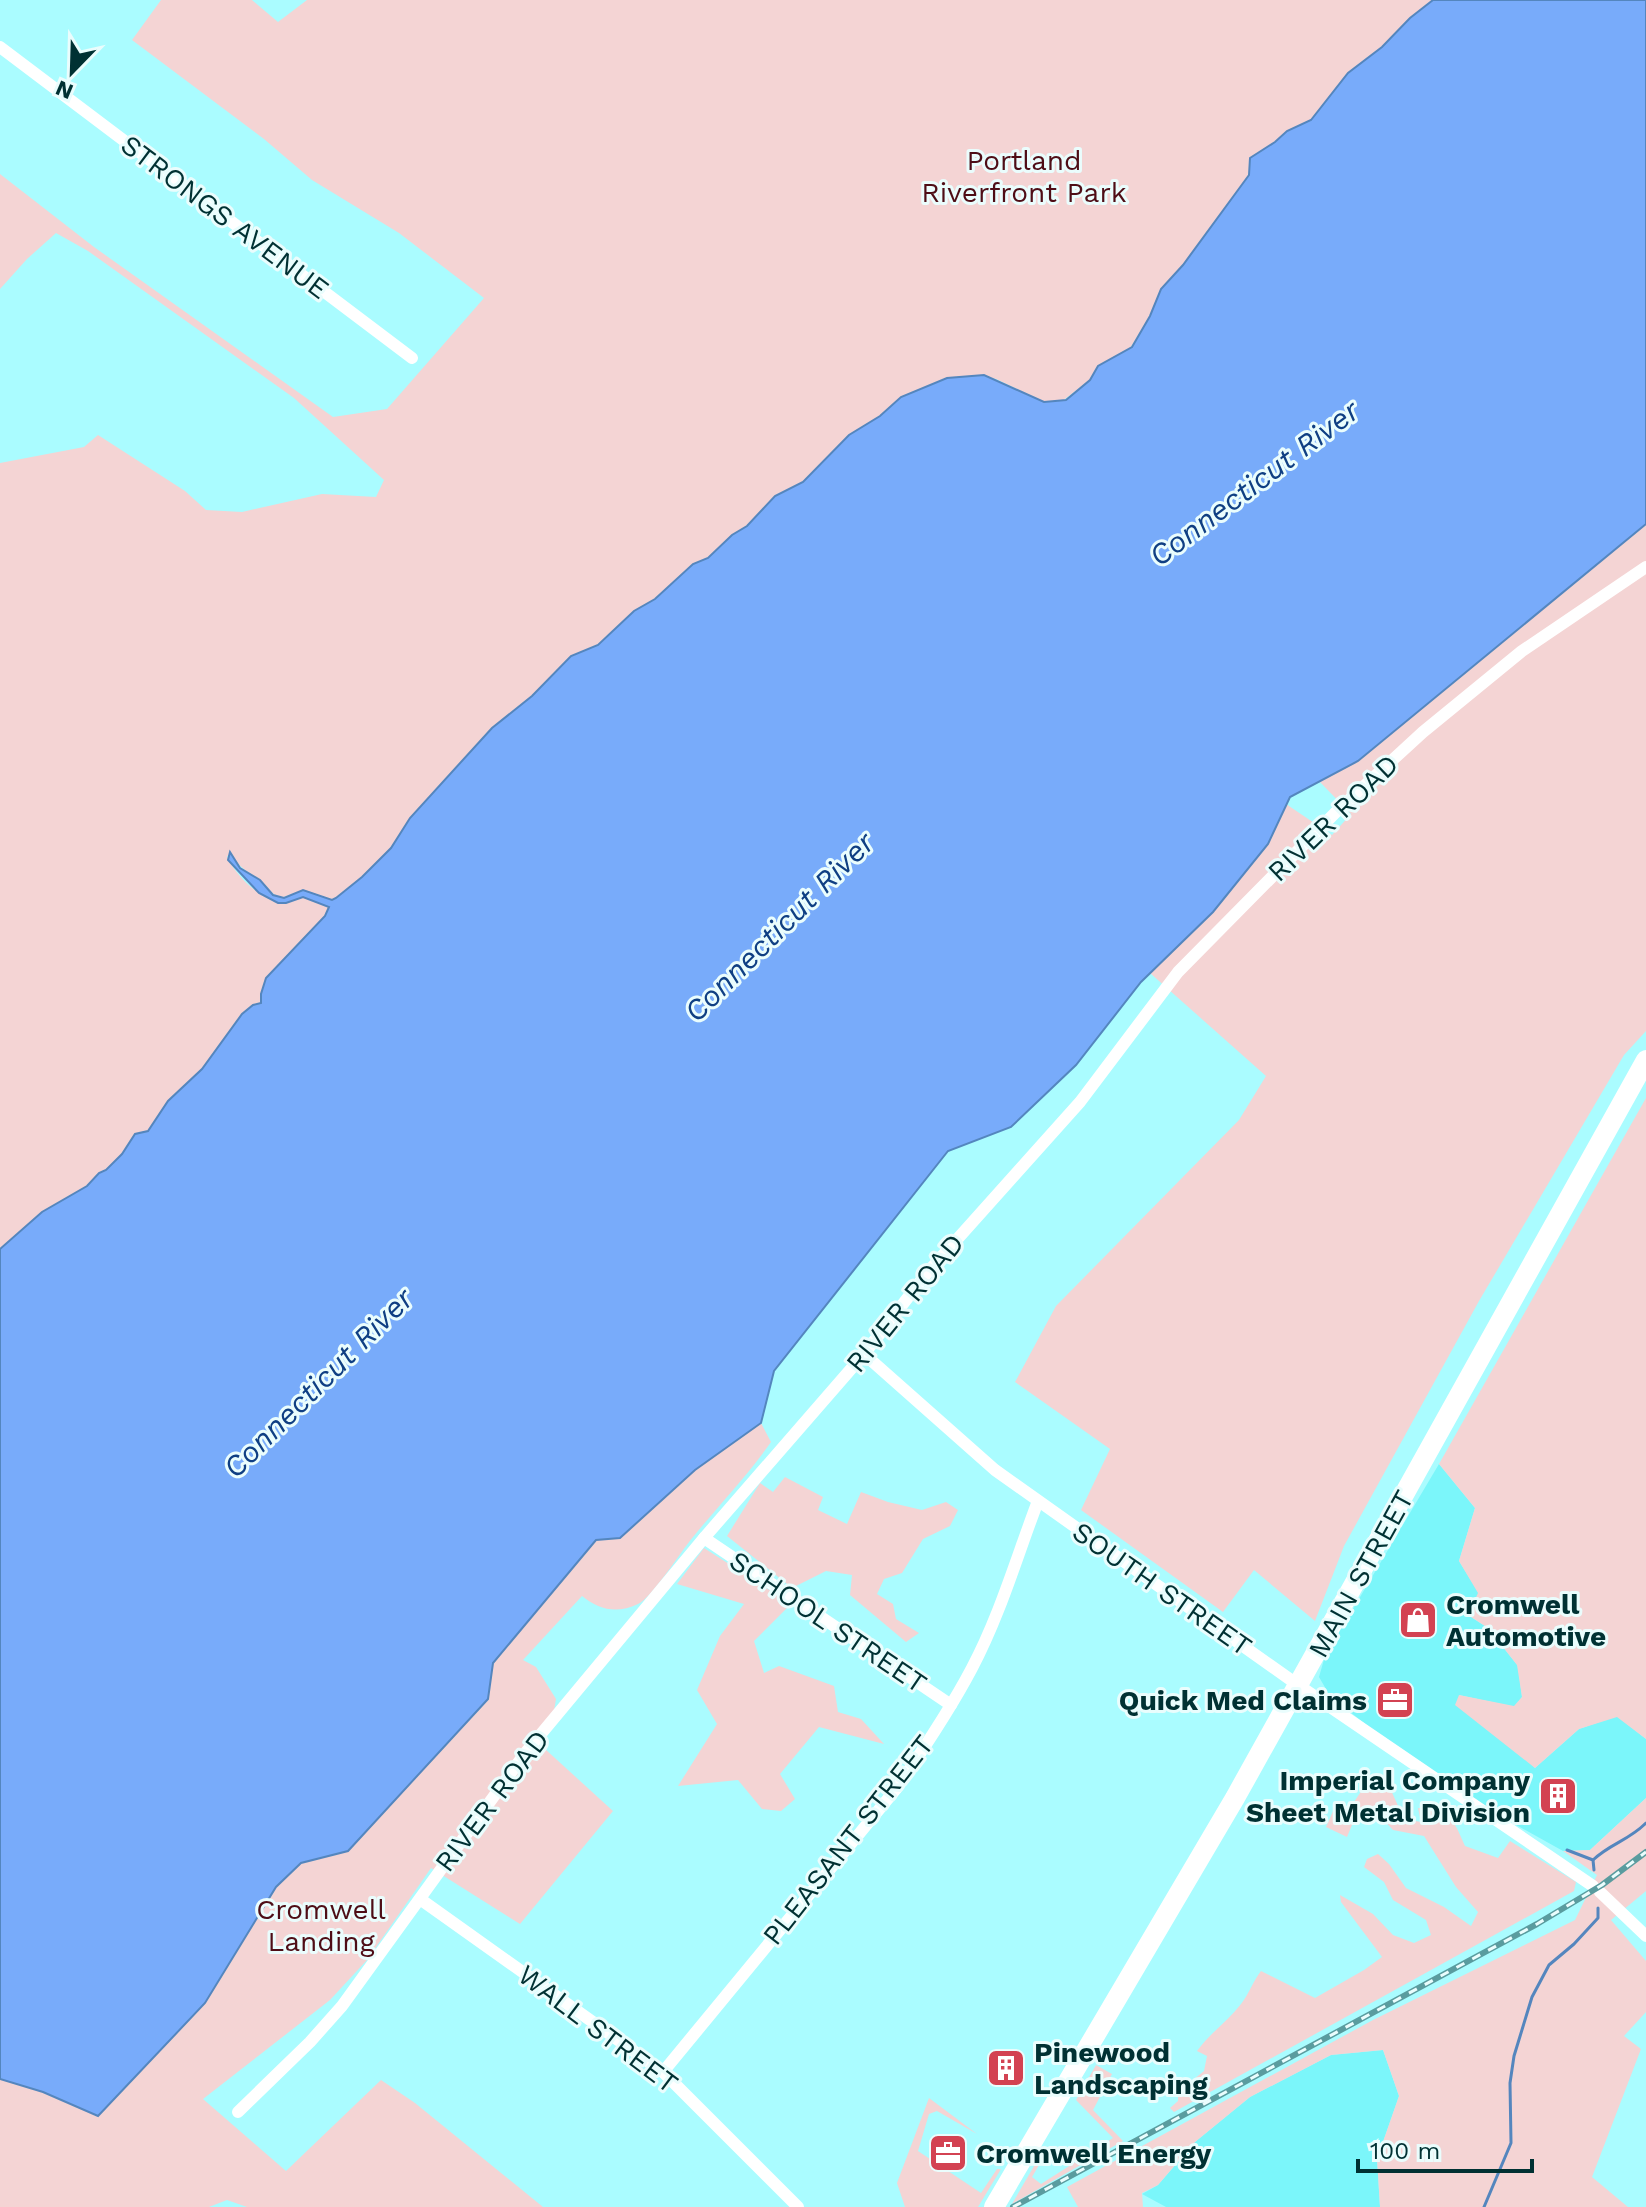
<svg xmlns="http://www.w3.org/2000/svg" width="1646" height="2207" font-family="'Work Sans',sans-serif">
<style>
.built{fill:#7bf6fa}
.green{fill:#f4d4d4}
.water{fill:#78abfa;stroke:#5486be;stroke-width:2}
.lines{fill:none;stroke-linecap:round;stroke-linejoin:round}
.stream{stroke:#5486be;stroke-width:3}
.minor{stroke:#fff;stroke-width:12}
.primary{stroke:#fff;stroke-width:20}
.rail-casing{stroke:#5a9c9f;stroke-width:6}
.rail{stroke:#eafdfd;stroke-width:3;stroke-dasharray:9;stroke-linecap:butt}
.labels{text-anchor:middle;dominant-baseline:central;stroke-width:6;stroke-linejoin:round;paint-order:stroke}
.park-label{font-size:28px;fill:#4e0d16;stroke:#eafdfd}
.street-label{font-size:28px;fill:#003133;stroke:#eafdfd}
.poi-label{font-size:28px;font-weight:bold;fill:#003133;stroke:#eafdfd;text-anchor:start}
.water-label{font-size:30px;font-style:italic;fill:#0f3f83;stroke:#eafdfd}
</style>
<rect width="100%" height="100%" fill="#aafcff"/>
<g class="built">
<path d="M1439,1464L1475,1508L1459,1561L1479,1593L1468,1615L1488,1628L1518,1666L1522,1697L1514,1707L1459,1695L1535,1768L1579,1729L1617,1716L1646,1739V1798L1590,1850L1563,1851L1500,1816L1374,1731L1330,1696L1319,1677L1325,1656Z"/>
<path d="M1383,2050L1399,2096L1377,2159L1380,2207H1166L1142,2194L1158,2185L1195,2142L1250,2097L1331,2055Z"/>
</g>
<g class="green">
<path d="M161,0H252L278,22L307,0H1433L1410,18L1382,47L1349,73L1311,120L1287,131L1275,142L1253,157L1249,175L1183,265L1161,289L1150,316L1129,350L1096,369L1090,380L1061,402H1044L996,379L981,376L947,378L901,397L880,416L849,435L803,482L775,496L747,526L732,535L708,558L693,564L655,599L634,611L598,645L571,656L532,696L492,728L410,818L391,848L362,877L336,898L332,900L303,890L281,898C271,894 269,888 261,881C249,872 240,869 232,855L227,856C232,869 248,887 260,893C265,895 269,897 272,900L303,897L329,907L325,916L274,970L261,1003L242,1014L202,1069L168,1101L148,1131L135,1134L122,1154L106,1170L99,1173L87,1186L42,1212L0,1249V463L84,447L98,435L185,491L206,510L242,512L322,494L376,497L384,480L294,398L88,251L56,233L27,259L0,289V174L94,247L333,417L387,409L484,298L399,233L312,180L264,139L132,40Z"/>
<path d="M1646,524V1031L1624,1055L1479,1301L1344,1546L1315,1621L1254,1570L1223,1612L1081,1510L1110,1449L1015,1382L1056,1306L1239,1120L1266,1076L1150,973L1213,912L1268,844L1286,804L1332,835L1351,814L1319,781L1358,761Z"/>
<path d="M1646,1098V1739L1617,1717L1579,1729L1535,1768L1455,1705L1459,1695L1514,1706L1522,1697L1517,1665L1488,1628L1468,1615L1478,1593L1459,1561L1475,1508L1439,1464Z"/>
<path d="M761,1423L771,1442C747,1476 719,1505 693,1537C681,1551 652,1598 638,1604C617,1614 599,1610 582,1596L523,1660L536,1667L556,1699L554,1711L533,1738L613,1811L520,1924L431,1868L367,1960L330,2000L203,2099L286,2171L381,2080L415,2103L543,2207H247L227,2200L209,2207H0V2079L43,2092L205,2003L275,1887L301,1862L348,1850L488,1700L493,1664L596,1539Z"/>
<path d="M785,1477L823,1497L818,1510L847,1524L861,1492L888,1502L922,1510L946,1502L958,1510L950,1526L923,1539L902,1573L884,1579L877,1594L893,1604L896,1619L919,1633L906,1642L850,1595L852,1575L826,1571L792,1588L727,1536L760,1483L773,1492Z"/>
<path d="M704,1548L791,1604L754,1641L764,1673L779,1666L834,1686L838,1712L861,1719L884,1744L819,1727L780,1774L795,1799L781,1811L762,1809L738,1780L678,1786L717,1724L697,1690L720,1636L744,1604L677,1584Z"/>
<path d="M1370,1778L1390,1788L1404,1819L1421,1822L1418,1808C1450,1810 1453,1818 1465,1846L1498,1858L1510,1841L1576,1882L1574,1891L1174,2112L1170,2108L1178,2101V2092L1204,2071L1207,2056L1197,2051C1210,2033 1228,2021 1241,2004C1249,1994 1253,1981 1261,1971L1315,1998L1364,1970L1382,1957L1341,1902L1340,1895L1373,1914L1393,1935L1414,1943L1431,1935L1426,1920L1393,1900L1384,1882L1364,1867L1367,1859L1378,1854L1389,1864L1406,1888L1444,1907L1471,1926L1478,1912L1456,1887L1424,1836L1393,1830L1376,1812L1359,1808L1347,1837L1326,1827L1337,1802L1350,1808Z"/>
<path d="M1646,1798V1891L1611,1920L1646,1961V2012L1624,2036L1641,2049L1592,2177L1628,2207H1380L1377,2159L1399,2096L1383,2050L1331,2055L1250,2097L1195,2142L1158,2185L1142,2193L1143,2207H1078L1067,2187L1373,2020L1575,1920L1597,1875L1563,1851L1590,1850Z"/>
<path d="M1096,2065L1112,2074L1093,2110L1123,2141L1012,2204L1037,2161L1039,2165L1032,2177L1041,2184L1113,2138L1076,2100Z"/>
<path d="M929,2098L977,2134L937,2111L929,2114L918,2151L981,2193L997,2169H1001L978,2207H905L897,2183Z"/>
</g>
<path class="water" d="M1433,0H1646V524L1358,761L1290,797L1268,844L1213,912L1141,982L1076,1065L1011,1127L948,1151L774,1371L761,1423L695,1470L620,1538L596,1540L493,1663L488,1699L348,1851L301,1863L276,1887L205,2003L98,2116L43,2092L0,2079V1249L42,1212L87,1186L99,1173L106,1170L122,1154L135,1134L148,1131L168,1101L202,1069L242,1014L253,1005L261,1003V994L266,978L325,916L329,907L303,897L286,903H278L259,893L228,860L230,852L240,868L260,880L273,895L284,898L303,890L332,900L336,898L362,877L391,848L410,818L492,728L532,696L571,656L598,645L634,611L655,599L693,564L708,558L732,535L747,526L775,496L803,482L849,435L880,416L901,397L947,378L984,375L1044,402L1066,400L1090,380L1098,366L1132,347L1150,316L1161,289L1183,265L1249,175L1250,158L1275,142L1287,131L1311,120L1348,73L1382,47L1410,18Z"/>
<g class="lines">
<g class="stream">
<path d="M1567,1850L1593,1860L1594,1870"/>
<path d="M1593,1860C1611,1843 1628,1841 1646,1823"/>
<path d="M1484,2207L1511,2143L1510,2083L1514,2056L1532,1997L1549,1965L1574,1944L1598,1918V1908"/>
</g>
<g class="minor">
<path d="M0,47L412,358"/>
<path d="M864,1354L995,1470L1298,1685L1593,1886"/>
<path d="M704,1538L951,1705"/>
<path d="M1600,1892L1646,1936"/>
<path d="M420,1899L663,2072L798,2207"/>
<path d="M663,2072L896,1789C923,1750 950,1710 972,1668C1000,1615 1017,1556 1038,1501"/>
<path d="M238,2112L310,2042L342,2006L526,1752L704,1538L864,1354L927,1273L1080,1102L1178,972L1337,811L1423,732L1522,651L1646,567"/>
</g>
<path class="primary" d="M994,2207L1235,1798L1646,1060"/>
<defs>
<path id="rail" d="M1013,2207L1537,1924L1602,1885L1646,1852"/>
</defs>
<use href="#rail" class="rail-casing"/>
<use href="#rail" class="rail"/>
</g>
<defs>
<symbol id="shop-square" viewBox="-11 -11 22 22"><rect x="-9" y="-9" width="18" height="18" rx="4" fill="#d34252" stroke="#eafdfd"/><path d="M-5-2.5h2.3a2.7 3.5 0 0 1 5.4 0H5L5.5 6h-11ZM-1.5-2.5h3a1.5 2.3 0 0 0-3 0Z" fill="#fff"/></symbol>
<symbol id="office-square" viewBox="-11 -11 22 22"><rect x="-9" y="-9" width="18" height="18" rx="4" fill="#d34252" stroke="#eafdfd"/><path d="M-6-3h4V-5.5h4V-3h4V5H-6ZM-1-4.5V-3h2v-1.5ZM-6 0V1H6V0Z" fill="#fff"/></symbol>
<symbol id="building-square" viewBox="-11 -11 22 22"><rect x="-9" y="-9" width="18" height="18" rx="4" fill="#d34252" stroke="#eafdfd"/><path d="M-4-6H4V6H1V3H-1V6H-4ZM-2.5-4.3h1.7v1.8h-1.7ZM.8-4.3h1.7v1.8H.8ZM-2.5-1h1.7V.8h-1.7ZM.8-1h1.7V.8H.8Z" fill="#fff"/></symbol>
</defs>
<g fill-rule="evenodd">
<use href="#shop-square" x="1396" y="1598" width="44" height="44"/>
<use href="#office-square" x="1373" y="1678" width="44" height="44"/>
<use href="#building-square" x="1536" y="1774" width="44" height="44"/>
<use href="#building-square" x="984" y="2046" width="44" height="44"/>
<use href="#office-square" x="926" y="2131" width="44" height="44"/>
</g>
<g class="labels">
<g class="park-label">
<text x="1024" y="160">Portland<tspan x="1024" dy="32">Riverfront Park</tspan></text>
<text x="321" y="1909">Cromwell<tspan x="321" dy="32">Landing</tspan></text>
</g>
<g class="street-label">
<text transform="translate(225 217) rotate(37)">STRONGS AVENUE</text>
<text transform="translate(1333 818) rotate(-44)">RIVER ROAD</text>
<text transform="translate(905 1303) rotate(-51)">RIVER ROAD</text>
<text transform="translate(1361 1574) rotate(-61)">MAIN STREET</text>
<text transform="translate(1162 1589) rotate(35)">SOUTH STREET</text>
<text transform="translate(828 1622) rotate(34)">SCHOOL STREET</text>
<text transform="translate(492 1801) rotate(-53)">RIVER ROAD</text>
<text transform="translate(848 1840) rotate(-52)">PLEASANT STREET</text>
<text transform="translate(598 2029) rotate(37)">WALL STREET</text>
</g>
<g class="poi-label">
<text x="1446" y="1604">Cromwell<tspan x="1446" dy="32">Automotive</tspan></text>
<text x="1367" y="1700" text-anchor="end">Quick Med Claims</text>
<text x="1530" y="1780" text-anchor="end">Imperial Company<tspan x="1530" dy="32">Sheet Metal Division</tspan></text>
<text x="1034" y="2052">Pinewood<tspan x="1034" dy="32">Landscaping</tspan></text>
<text x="976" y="2153">Cromwell Energy</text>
</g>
<g class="water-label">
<text transform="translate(1254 483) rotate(-37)">Connecticut River</text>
<text transform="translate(779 927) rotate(-45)">Connecticut River</text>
<text transform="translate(318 1383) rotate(-45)">Connecticut River</text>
</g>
</g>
<g transform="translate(72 72) rotate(203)" stroke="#eafdfd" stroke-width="6" paint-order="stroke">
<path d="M0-6L14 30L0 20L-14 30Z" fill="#003133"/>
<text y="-12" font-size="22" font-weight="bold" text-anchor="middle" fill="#003133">N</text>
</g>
<path d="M1358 2159v12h174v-12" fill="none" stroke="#003133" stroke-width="4"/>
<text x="1370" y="2159" font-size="24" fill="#003133" stroke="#eafdfd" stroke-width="6" paint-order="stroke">100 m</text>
</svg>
